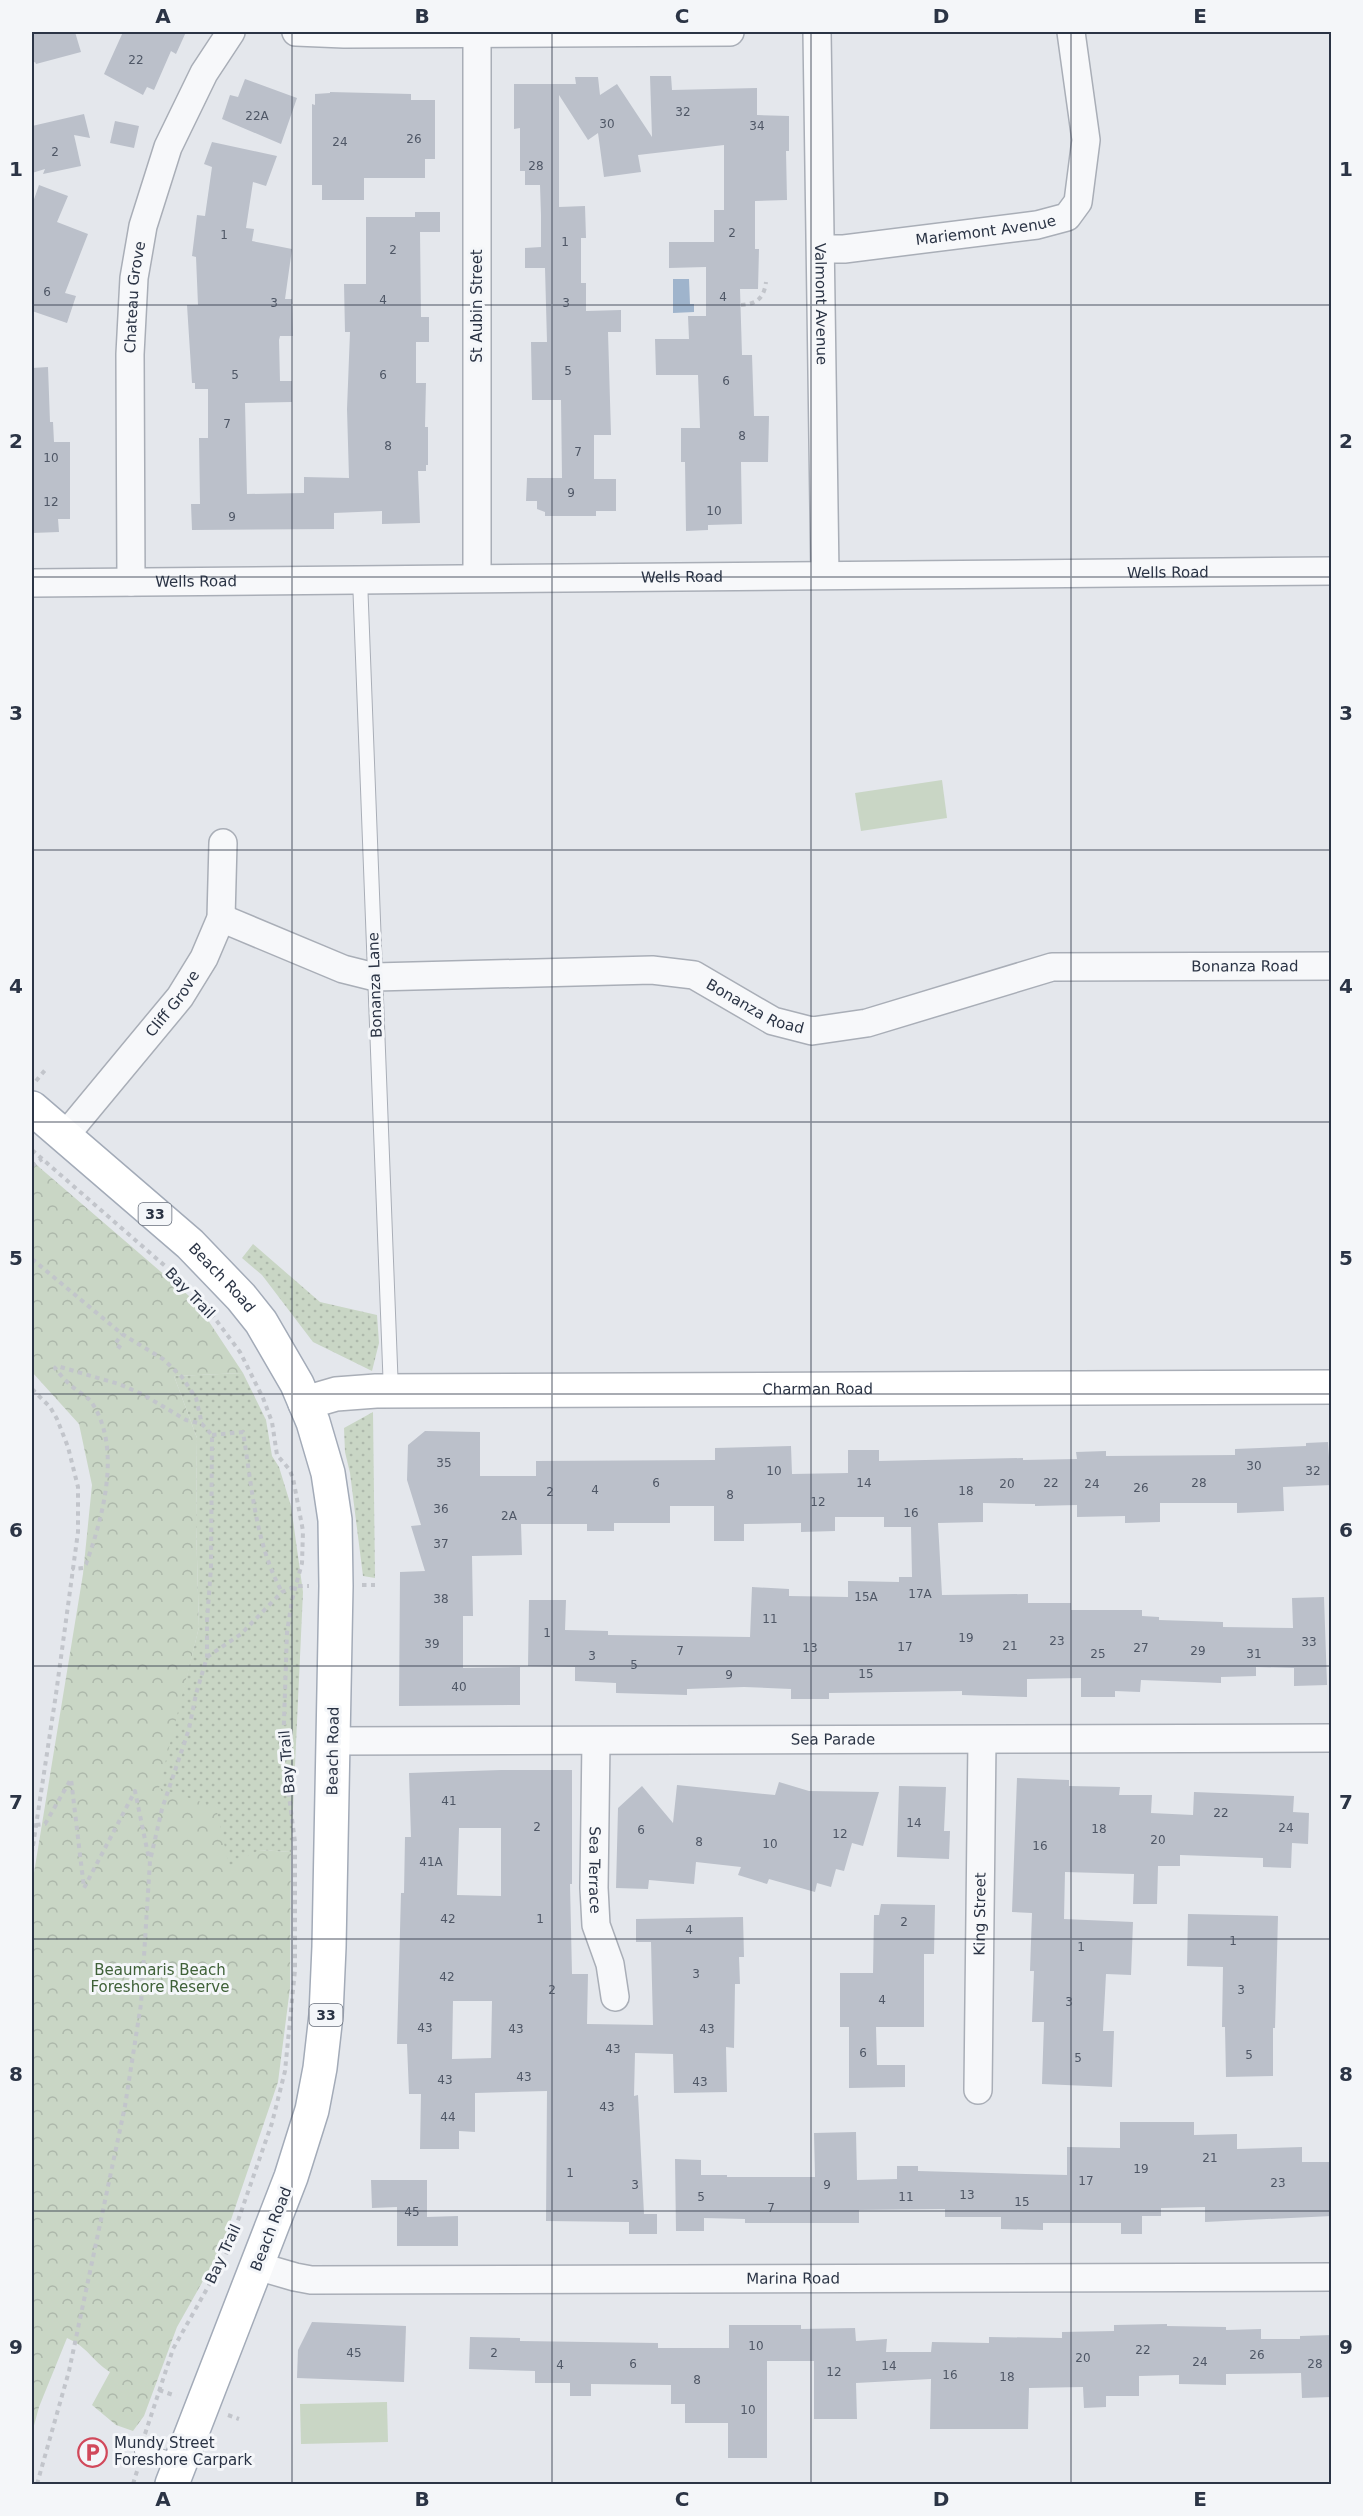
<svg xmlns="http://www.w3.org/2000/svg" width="1363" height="2516" font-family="'DejaVu Sans',sans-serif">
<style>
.forest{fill:url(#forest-crowns)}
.park{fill:url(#park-dots)}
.pitch{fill:#c9d6c5}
.water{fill:#9fb4cc}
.building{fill:#bbc0ca;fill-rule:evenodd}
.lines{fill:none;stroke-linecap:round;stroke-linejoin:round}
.lane-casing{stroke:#a9aeb7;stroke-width:16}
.street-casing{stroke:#a9aeb7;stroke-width:30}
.secondary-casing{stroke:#a9aeb7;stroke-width:36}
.primary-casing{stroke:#a3abb8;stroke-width:36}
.path{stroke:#c2c5cb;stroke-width:4;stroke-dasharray:4.5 4.5;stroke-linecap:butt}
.lane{stroke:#f7f8fa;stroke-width:14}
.street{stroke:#f7f8fa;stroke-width:27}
.secondary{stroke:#fff;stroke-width:33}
.primary{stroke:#fff;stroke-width:33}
.grid{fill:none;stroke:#2b3445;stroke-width:1.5;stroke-opacity:0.55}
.labels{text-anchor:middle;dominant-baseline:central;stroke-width:6;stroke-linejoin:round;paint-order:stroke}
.number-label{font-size:12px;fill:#4f5766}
.shield{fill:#f4f6f9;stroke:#676e7b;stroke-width:1.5}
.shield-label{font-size:14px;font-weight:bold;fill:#2b3445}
.street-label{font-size:15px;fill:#2b3445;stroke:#f4f6f9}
.park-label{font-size:15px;fill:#3f6138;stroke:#f4f6f9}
.poi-label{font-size:15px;fill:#2b3445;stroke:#f4f6f9;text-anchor:start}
.neatline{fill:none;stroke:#2b3445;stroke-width:2}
.grid-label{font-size:20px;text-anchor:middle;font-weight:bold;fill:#2b3445}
</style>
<defs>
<pattern id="forest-crowns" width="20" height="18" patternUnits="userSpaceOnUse" patternTransform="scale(1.5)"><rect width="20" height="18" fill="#c9d6c5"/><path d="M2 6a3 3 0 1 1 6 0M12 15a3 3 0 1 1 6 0" fill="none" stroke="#adb8ab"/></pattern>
<pattern id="park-dots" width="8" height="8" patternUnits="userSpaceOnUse" patternTransform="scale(1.5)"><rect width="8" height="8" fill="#c9d6c5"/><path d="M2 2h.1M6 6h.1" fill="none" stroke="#adb8ab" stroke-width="1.8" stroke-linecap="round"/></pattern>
</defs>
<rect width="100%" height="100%" fill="#e4e7ec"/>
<path class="forest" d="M32,1161L196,1302L243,1373L174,1376L197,1438L196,1525L199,1627L182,1698L216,1807L259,1850L291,1852L290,1988L278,2082L221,2249L177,2327L144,2416L133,2431L116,2425L92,2405L110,2372C91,2360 89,2348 67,2338L39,2407L32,2433V1885L83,1574L92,1485L79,1424L32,1372Z"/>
<g class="park">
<path d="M253,1244L320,1302L377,1315L379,1343L372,1371L313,1342L262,1275L242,1258Z"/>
<path d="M243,1373L266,1420L272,1456L279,1467L291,1506L303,1592L291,1852L259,1850L229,1866L216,1807L159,1788L199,1627L196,1525L197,1438L174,1376Z"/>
<path d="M373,1412L375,1578L363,1576L350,1473L345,1452L344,1428Z"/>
</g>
<g class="pitch">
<path d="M942,780L947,818L861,831L855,793Z"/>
<path d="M387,2402L388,2442L301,2444L300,2404Z"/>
</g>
<path class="water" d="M673,279H689L690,304H694V312L673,313Z"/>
<g class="building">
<path d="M32,32H75L81,52L36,64L35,62L32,63Z"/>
<path d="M123,32H186L176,54L171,51L154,90L147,87L143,95L104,74Z"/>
<path d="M650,76H671L672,90L757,88V115L789,116V151H786L787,200L755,201V249H759L758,289H740L742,355H752L754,416H769L768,462H741L742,524L708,525V530L686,531L685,462H681V428H700L698,375H656L655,339H689L688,316H706V267L669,268V242H714V210H724V145L638,155L641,172L604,177L598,133L588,140L559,95V207L585,206L586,238H581V283H586V311L621,310V332H608L611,435H594V479H616V511H596V516H545V512L537,509V501H526L527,478H562L561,400H532L531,342H547L545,268H525V248L541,247V215L540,185H525V171H520V128L514,129V84H576L575,77H598L600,95L617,84L652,137Z"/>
<path d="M245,79L297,98L281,144L222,119L230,95L238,97Z"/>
<path d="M330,92L411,94V100H435V159H425V178H364V200H322V185H312V104L315,105V94L330,93Z"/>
<path d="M84,114L90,138L74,135L81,166L43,174L45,169L32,173V126Z"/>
<path d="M115,121L139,126L134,148L110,143Z"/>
<path d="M212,142L277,156L266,186L253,182L246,228L254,229L252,241L292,249L285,299H292L293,336H280L279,340L280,381H292V402L245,403L247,494L304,493V477L349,478L347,409L350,332H345L344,284H366V217H415V212H440V232H420L421,317H429V342H416V383H426L425,427H428V465H426V471H418L420,523L382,524V511L334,513V529L192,530L191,504H200L199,438H208V389H195V383H192L187,305H198L196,257L192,256L197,215L205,216L212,167L204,164Z"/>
<path d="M39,185L68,196L57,222L88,234L65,293L76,296L67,323L32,311V205Z"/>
<path d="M48,367L50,422H53L54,442H70V519H58L59,532L32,533V368Z"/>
<path d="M425,1431L480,1432V1476H536V1461L715,1460V1448L791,1446L792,1474L848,1473V1450H879V1461L1023,1458V1460L1077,1459L1076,1452L1106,1451V1456L1235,1455V1449L1306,1446V1443L1328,1442L1329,1457H1332V1485L1283,1487L1284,1511L1237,1513V1503H1160V1522L1125,1523V1516L1077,1517V1505L1035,1506V1504L983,1503V1522L938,1523L942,1595L1028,1594V1603H1071V1610H1142V1616L1159,1617V1620L1223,1622V1627L1293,1628L1292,1598L1324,1597L1327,1685L1294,1686V1668L1256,1667V1676L1221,1677V1683L1141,1680L1140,1692L1115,1691V1697H1081V1678L1027,1679V1697L962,1695V1691L829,1693V1699H791V1689L744,1687L687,1689V1695L616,1693V1683L575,1681V1667L528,1666L529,1600H566L565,1630L608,1631V1635L750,1637L752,1587L789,1589V1596L848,1597V1581L899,1582V1577H912L911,1527H884V1517H835V1531L801,1532V1523L744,1524V1541H714V1506H670V1523H614V1531H587V1524H521L522,1555L472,1556L473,1616H463V1668L520,1667V1705L399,1706L400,1572L425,1571L411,1526L421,1525L407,1480L408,1445Z"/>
<path d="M501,1770H572V1884H570L572,1974H588L587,2024L653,2025L651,1942H636V1919L743,1917L744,1957H739L740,1984H735L734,2048L726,2047L727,2092L674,2093L673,2054L635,2053L634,2096L638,2095L644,2214H657V2234H629V2222L546,2221L547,2091L475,2093V2132L459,2131V2149H420L421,2094H409L407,2044H397L401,1893H404L405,1837H411L409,1773ZM459,1828H501V1896L457,1895ZM453,2001H492L491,2058L452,2059Z"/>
<path d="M1017,1778L1069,1780V1786L1120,1787L1119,1795H1152L1151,1813L1193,1815L1194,1792L1294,1796L1293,1812L1309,1813L1308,1844L1292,1843L1291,1868L1263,1867V1858L1180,1855V1866H1158L1157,1904H1133L1134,1874L1065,1872L1064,1919L1133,1922L1131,1975L1106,1974L1103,2031H1114L1112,2087L1042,2084L1044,2022H1032L1034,1971H1030L1032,1913L1012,1912Z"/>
<path d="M779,1782L809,1791L879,1792L863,1846L852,1843L844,1871L836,1869L831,1887L817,1883L815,1892L769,1879L767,1884L738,1875L741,1867L696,1862L694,1884L649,1880L648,1889L616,1888L618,1808L642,1786L673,1823L677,1785L775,1795Z"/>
<path d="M899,1786L946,1787L944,1831H950L949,1859L897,1857Z"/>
<path d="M881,1904L935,1905L934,1954H924V2027H876L877,2065H905V2087L849,2088V2027H840V1973H873L874,1915H879Z"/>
<path d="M1188,1914L1278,1916L1275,2028H1273V2076L1226,2077L1225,2027H1222L1223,1967L1187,1966Z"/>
<path d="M1120,2122H1194V2135L1237,2134V2149L1302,2147V2162H1332V2216L1205,2222V2207L1161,2208V2216H1142V2234H1121V2223H1043V2230L1001,2229V2217H945V2209L859,2210V2223H745V2219L704,2218V2231H676L675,2159L701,2160V2175H727V2177H815L814,2133L856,2132L857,2180L897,2179V2166H918V2171L1067,2175V2147L1120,2148Z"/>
<path d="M371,2180H427V2217L458,2216V2246H397V2207L372,2208Z"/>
<path d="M312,2322L406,2326L404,2382L297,2378L298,2350Z"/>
<path d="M1167,2324V2326L1226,2327V2330L1261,2329V2339H1300V2336L1332,2335V2397L1302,2398L1301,2373L1226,2374V2385L1179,2384V2375L1139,2376V2396H1106V2407L1084,2408L1083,2387L1029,2388L1028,2429H930L931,2379L856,2383L857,2419H814V2361H767V2458H728V2423H685V2404H671V2385L591,2384V2396H570V2383H535V2371L469,2369L470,2337L520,2338V2341L658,2343V2348H729V2325H801V2329L855,2328L856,2341L887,2339L886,2352H931L932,2342L989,2343V2337L1062,2338V2332L1114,2331V2325Z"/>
</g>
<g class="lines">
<defs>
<g id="lane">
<path d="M360,579L391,1392"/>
<path d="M142,2451L180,2462"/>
</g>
<g id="street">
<path d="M296,32L344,34L730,32"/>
<path id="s1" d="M817,32L825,575"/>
<path d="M477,33V578"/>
<path id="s2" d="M821,249H844L1037,225L1067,217L1078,202L1086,140L1071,32"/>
<path id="s3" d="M131,582L130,354L134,278L143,226L168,147L204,73L231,32"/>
<path id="s4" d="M32,583L1332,571"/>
<path id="s5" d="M221,918L343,969L375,977L652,970L694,975L773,1021L812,1031L867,1023L1052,967L1332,966"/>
<path id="s6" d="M64,1137L180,997L204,958L221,918L223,843"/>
<path id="s7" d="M333,1741L1332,1738"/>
<path id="s8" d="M596,1741L594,1888L596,1925L610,1964L615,1997"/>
<path id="s9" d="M978,2090L982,1740"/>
<path id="s10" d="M257,2266L295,2277L311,2280L1332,2277"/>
</g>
<g id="secondary">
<path id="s11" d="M305,1403L336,1394L376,1391L1332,1387"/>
</g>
<g id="primary">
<path id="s12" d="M32,1108L190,1244L241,1297L261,1322L297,1384L313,1422L328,1473L335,1520L336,1586L329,1947L326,2015L320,2068L312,2110L291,2177L172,2484"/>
</g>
</defs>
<use href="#lane" class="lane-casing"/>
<use href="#street" class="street-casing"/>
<use href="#secondary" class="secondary-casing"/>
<use href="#primary" class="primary-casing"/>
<g class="path">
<path d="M741,305C757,304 764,298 766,282"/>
<path d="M36,1081L46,1069"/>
<path d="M32,1150L188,1286"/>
<path d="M32,1166L42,1159"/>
<path d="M32,1259L122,1334L163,1359L182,1377L196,1398L202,1424"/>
<path d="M121,1348L115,1344L122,1334"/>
<path d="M32,1389L50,1407L57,1419L68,1447L78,1487V1532L56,1694L32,1852"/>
<path d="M212,1435L243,1432C252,1486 255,1543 282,1592"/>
<path d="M362,1585H375"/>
<path d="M207,1657L241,1634L282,1592L297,1586H309"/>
<path d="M36,1825L45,1824L71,1779L84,1888L135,1791L149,1859"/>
<path d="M159,2390L176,2396"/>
<path d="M228,2415L239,2419"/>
<path d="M145,2434L173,2349L226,2255L272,2123L285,2071L295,1970V1842L283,1750L287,1632L292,1600L302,1563L303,1531L293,1478L289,1469L277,1455L272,1422L263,1398L240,1352L201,1300"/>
<path d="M37,2484L69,2371L125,2106L141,2004L150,1861L162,1809L189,1729L196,1694L207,1657V1620L211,1568L212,1435L202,1424L186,1420L142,1394L119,1384L57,1366L55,1368C61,1376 69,1385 78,1391C83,1395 88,1397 92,1403C122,1448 103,1517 86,1564L83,1568L72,1569"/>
<path d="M133,2484L138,2468"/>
</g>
<use href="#lane" class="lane"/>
<use href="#street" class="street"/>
<use href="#secondary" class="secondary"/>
<use href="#primary" class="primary"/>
</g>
<path class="grid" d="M292,32V2484M552,32V2484M811,32V2484M1071,32V2484M32,305H1332M32,577H1332M32,850H1332M32,1122H1332M32,1394H1332M32,1666H1332M32,1939H1332M32,2211H1332"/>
<defs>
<symbol id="parking-ring" viewBox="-11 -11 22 22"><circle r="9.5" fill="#f4f6f9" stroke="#d1495b" stroke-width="1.5"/><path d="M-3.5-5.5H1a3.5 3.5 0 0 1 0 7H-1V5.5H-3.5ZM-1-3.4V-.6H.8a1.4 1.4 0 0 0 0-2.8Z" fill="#d1495b"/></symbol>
</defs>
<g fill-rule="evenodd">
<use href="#parking-ring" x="76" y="2436" width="33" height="33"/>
</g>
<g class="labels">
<g class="number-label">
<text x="136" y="60">22</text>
<text x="683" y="112">32</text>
<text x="257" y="116">22A</text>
<text x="607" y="124">30</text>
<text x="757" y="126">34</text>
<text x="414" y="139">26</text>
<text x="340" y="142">24</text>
<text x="55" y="152">2</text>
<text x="536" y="166">28</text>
<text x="732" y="233">2</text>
<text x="224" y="235">1</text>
<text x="565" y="242">1</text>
<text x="393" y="250">2</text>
<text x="47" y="292">6</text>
<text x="723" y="297">4</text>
<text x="383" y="300">4</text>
<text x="274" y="303">3</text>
<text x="566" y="303">3</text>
<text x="568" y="371">5</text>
<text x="235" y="375">5</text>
<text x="383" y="375">6</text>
<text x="726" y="381">6</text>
<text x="227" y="424">7</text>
<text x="742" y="436">8</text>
<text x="388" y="446">8</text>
<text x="578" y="452">7</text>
<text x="51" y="458">10</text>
<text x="571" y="493">9</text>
<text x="51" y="502">12</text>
<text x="714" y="511">10</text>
<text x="232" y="517">9</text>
<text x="444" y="1463">35</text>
<text x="1254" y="1466">30</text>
<text x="774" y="1471">10</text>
<text x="1313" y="1471">32</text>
<text x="656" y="1483">6</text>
<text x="864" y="1483">14</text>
<text x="1051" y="1483">22</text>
<text x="1199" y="1483">28</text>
<text x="1007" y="1484">20</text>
<text x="1092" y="1484">24</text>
<text x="1141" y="1488">26</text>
<text x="595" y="1490">4</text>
<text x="966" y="1491">18</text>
<text x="550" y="1492">2</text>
<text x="730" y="1495">8</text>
<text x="818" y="1502">12</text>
<text x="441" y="1509">36</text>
<text x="911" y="1513">16</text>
<text x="509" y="1516">2A</text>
<text x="441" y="1544">37</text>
<text x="920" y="1594">17A</text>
<text x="866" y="1597">15A</text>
<text x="441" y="1599">38</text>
<text x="770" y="1619">11</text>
<text x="547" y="1633">1</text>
<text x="966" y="1638">19</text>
<text x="1057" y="1641">23</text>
<text x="1309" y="1642">33</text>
<text x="432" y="1644">39</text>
<text x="1010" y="1646">21</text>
<text x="905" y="1647">17</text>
<text x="810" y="1648">13</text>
<text x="1141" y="1648">27</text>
<text x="680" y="1651">7</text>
<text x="1198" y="1651">29</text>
<text x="1098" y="1654">25</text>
<text x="1254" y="1654">31</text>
<text x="592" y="1656">3</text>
<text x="634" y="1665">5</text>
<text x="866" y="1674">15</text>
<text x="729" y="1675">9</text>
<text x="459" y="1687">40</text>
<text x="449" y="1801">41</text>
<text x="1221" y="1813">22</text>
<text x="914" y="1823">14</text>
<text x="537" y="1827">2</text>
<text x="1286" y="1828">24</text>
<text x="1099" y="1829">18</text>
<text x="641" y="1830">6</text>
<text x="840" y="1834">12</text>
<text x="1158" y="1840">20</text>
<text x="699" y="1842">8</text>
<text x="770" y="1844">10</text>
<text x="1040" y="1846">16</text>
<text x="431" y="1862">41A</text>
<text x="448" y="1919">42</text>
<text x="540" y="1919">1</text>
<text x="904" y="1922">2</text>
<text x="689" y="1930">4</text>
<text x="1233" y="1941">1</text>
<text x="1081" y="1947">1</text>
<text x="696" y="1974">3</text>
<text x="447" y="1977">42</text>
<text x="552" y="1990">2</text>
<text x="1241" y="1990">3</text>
<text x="882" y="2000">4</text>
<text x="1069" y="2002">3</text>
<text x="425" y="2028">43</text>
<text x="516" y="2029">43</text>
<text x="707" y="2029">43</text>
<text x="613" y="2049">43</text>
<text x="863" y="2053">6</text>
<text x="1249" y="2055">5</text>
<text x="1078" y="2058">5</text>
<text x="524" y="2077">43</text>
<text x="445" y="2080">43</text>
<text x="700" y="2082">43</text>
<text x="607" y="2107">43</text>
<text x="448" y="2117">44</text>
<text x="1210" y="2158">21</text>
<text x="1141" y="2169">19</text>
<text x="570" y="2173">1</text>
<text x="1086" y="2181">17</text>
<text x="1278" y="2183">23</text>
<text x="635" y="2185">3</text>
<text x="827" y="2185">9</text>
<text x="967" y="2195">13</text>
<text x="701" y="2197">5</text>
<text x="906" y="2197">11</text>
<text x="1022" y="2202">15</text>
<text x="771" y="2208">7</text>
<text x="412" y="2212">45</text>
<text x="756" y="2346">10</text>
<text x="1143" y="2350">22</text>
<text x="354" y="2353">45</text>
<text x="494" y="2353">2</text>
<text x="1257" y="2355">26</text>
<text x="1083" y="2358">20</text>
<text x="1200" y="2362">24</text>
<text x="633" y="2364">6</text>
<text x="1315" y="2364">28</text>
<text x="560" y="2365">4</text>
<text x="889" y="2366">14</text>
<text x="834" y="2372">12</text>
<text x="950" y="2375">16</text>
<text x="1007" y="2377">18</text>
<text x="697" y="2380">8</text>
<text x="748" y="2410">10</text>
</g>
<g class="shield">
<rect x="138.5" y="1203" width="33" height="22" rx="4.5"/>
<rect x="309.5" y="2004" width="33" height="22" rx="4.5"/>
</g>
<g class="shield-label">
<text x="155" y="1214">33</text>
<text x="326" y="2015">33</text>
</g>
<g class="street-label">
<text stroke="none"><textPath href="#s2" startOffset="166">Mariemont Avenue</textPath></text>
<text stroke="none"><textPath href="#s3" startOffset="285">Chateau Grove</textPath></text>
<text stroke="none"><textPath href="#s1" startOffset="272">Valmont Avenue</textPath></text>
<text transform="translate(477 306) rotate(-90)">St Aubin Street</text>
<text stroke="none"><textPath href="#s4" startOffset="1136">Wells Road</textPath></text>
<text stroke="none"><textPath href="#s4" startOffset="650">Wells Road</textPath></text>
<text stroke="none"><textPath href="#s4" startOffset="164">Wells Road</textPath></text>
<text stroke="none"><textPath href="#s5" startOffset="1058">Bonanza Road</textPath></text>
<text transform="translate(375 985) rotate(-92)">Bonanza Lane</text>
<text stroke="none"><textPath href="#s6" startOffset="172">Cliff Grove</textPath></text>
<text stroke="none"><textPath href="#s5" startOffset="554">Bonanza Road</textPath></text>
<text stroke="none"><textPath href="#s12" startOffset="255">Beach Road</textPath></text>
<text transform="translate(190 1293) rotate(46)">Bay Trail</text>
<text stroke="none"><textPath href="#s11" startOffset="514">Charman Road</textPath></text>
<text stroke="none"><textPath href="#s7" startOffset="500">Sea Parade</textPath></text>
<text transform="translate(333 1751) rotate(-89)">Beach Road</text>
<text transform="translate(287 1762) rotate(-95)">Bay Trail</text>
<text stroke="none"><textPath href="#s8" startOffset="129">Sea Terrace</textPath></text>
<text stroke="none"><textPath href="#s9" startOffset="176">King Street</textPath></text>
<text transform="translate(271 2229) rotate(-69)">Beach Road</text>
<text transform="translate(223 2254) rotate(-65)">Bay Trail</text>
<text stroke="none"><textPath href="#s10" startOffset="538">Marina Road</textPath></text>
</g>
<g class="park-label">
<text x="160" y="1970">Beaumaris Beach<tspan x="160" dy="17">Foreshore Reserve</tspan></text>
</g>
<g class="poi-label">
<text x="114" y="2443">Mundy Street<tspan x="114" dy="17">Foreshore Carpark</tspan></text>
</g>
</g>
<rect width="1363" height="2516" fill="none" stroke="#f4f6f9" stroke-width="66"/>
<rect x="33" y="33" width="1297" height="2450" class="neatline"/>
<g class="grid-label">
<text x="163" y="23">A</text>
<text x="422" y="23">B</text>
<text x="682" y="23">C</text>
<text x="941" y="23">D</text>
<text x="1200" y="23">E</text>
<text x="16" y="176">1</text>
<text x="1346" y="176">1</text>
<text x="16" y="448">2</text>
<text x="1346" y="448">2</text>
<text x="16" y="720">3</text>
<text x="1346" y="720">3</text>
<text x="16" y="993">4</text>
<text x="1346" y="993">4</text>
<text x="16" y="1265">5</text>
<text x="1346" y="1265">5</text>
<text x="16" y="1537">6</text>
<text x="1346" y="1537">6</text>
<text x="16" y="1809">7</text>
<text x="1346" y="1809">7</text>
<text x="16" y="2081">8</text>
<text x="1346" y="2081">8</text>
<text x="16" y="2354">9</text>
<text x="1346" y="2354">9</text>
<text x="163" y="2506">A</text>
<text x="422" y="2506">B</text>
<text x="682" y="2506">C</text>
<text x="941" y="2506">D</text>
<text x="1200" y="2506">E</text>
</g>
</svg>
